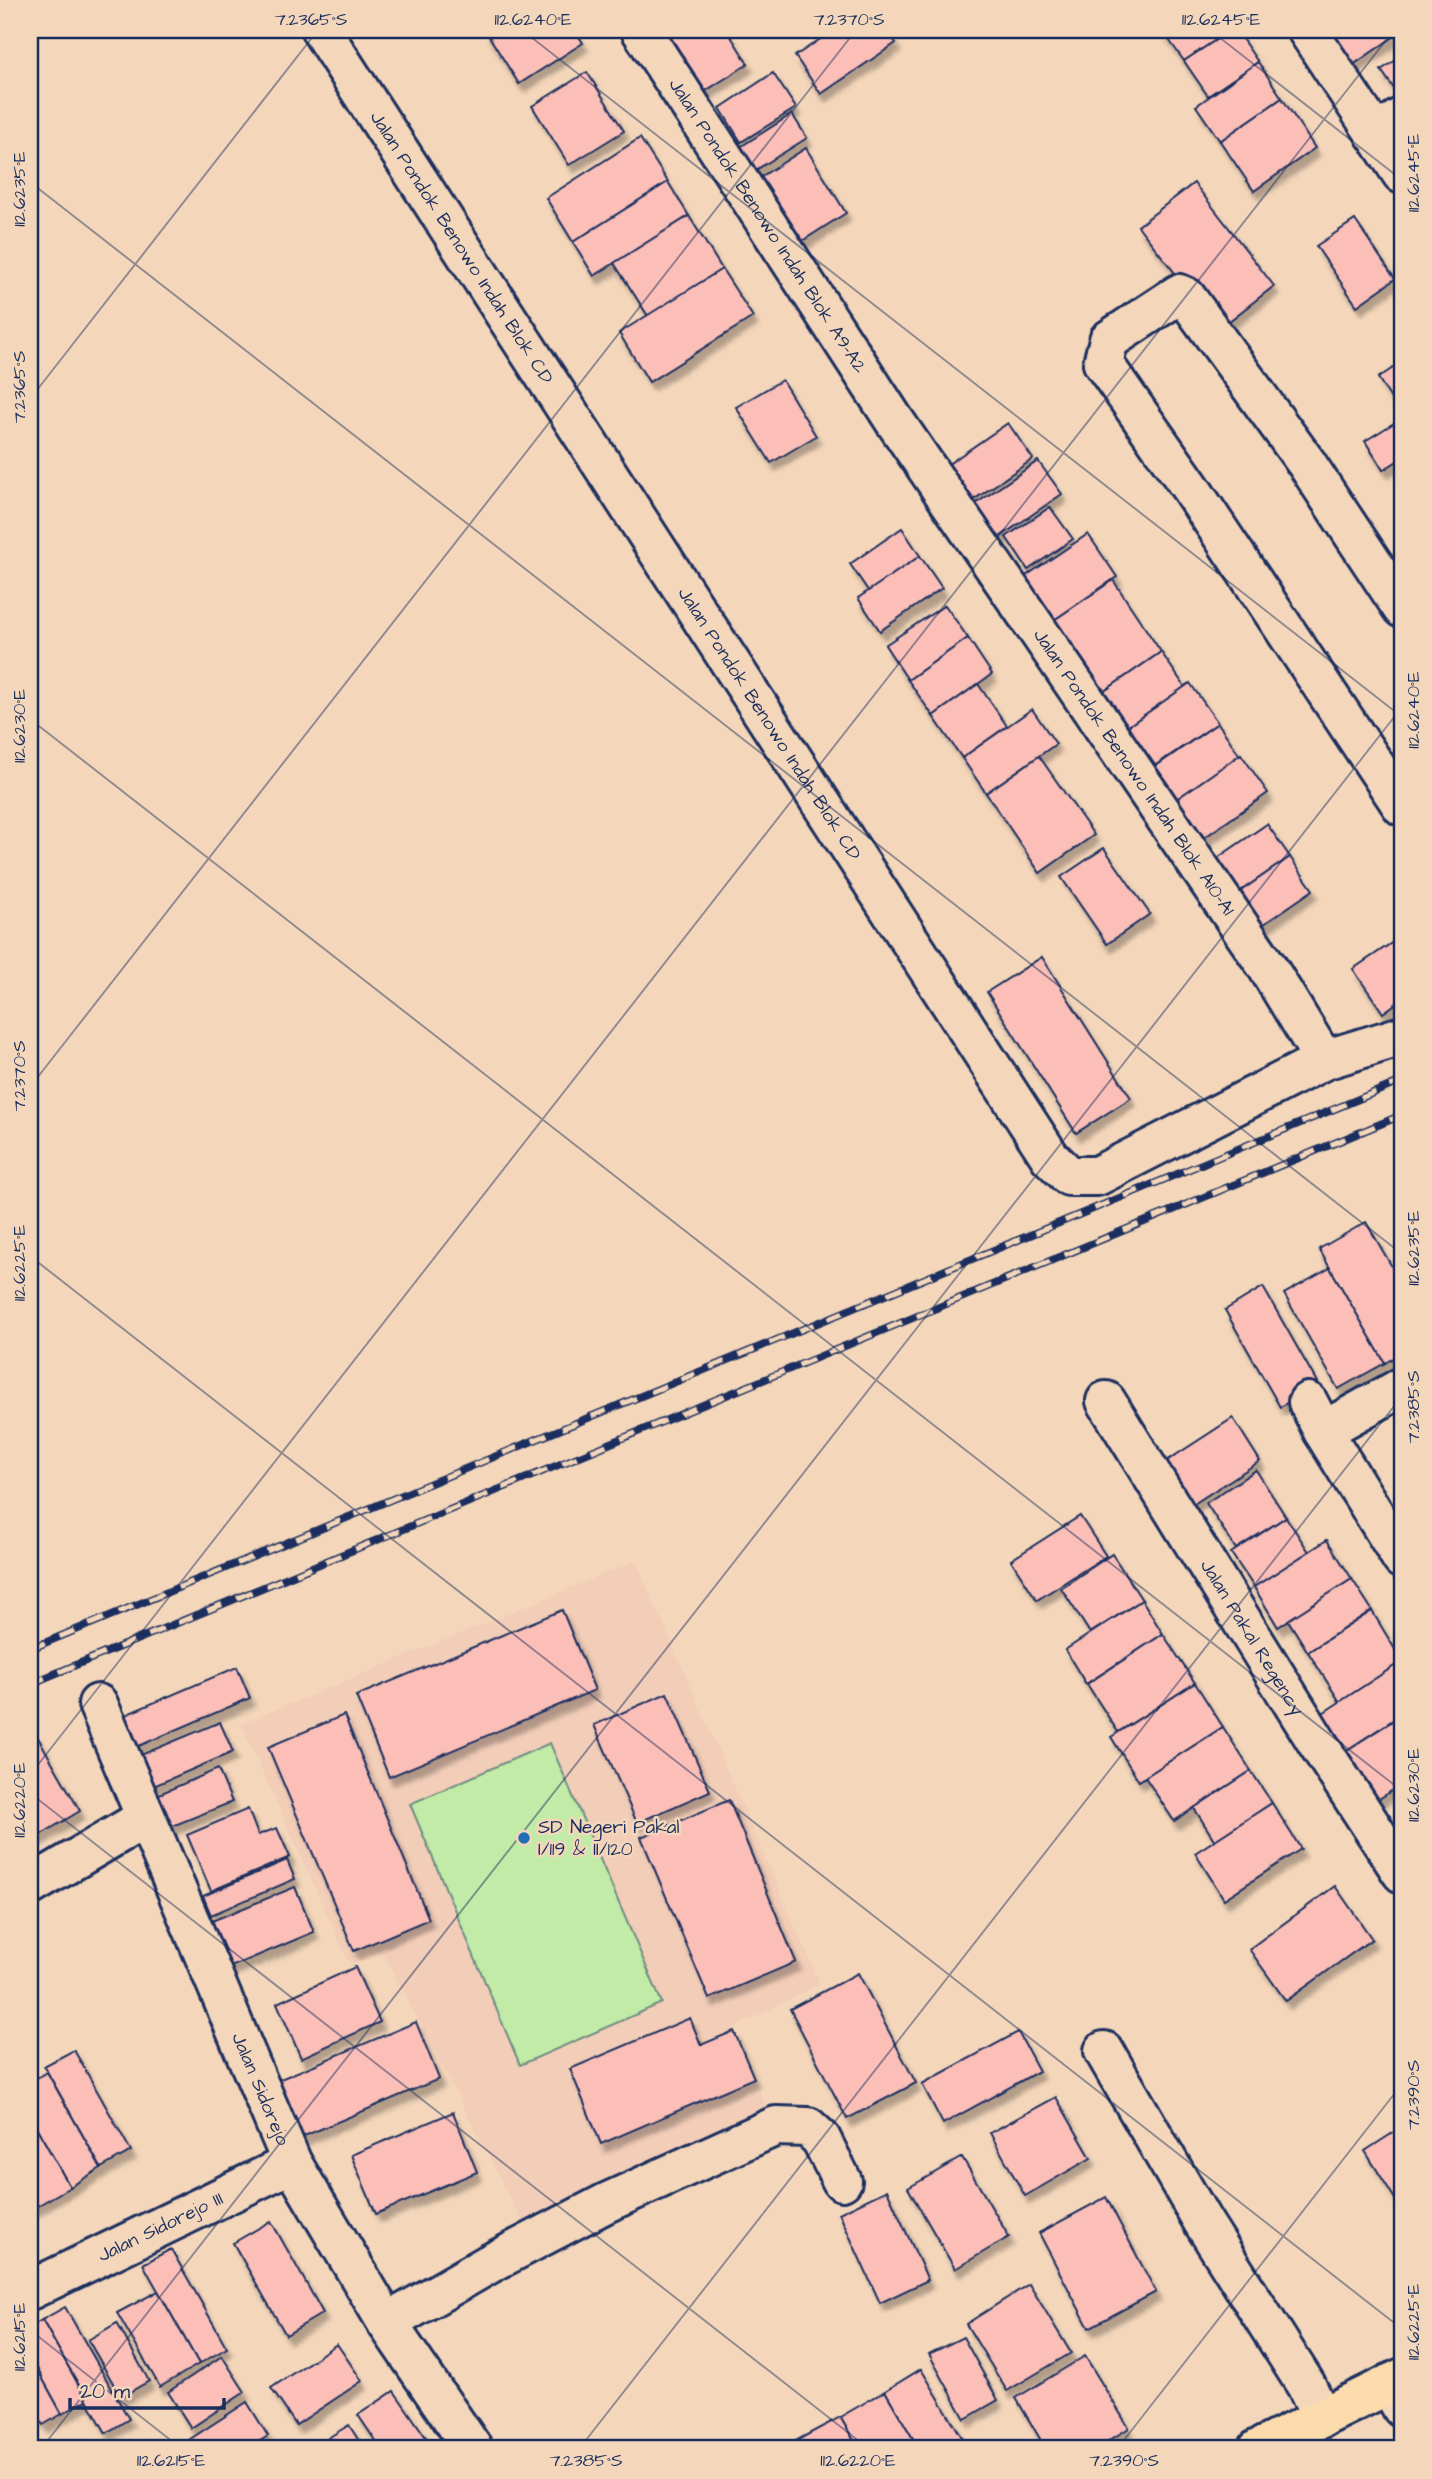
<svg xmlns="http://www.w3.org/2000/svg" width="1432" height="2479" font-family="'Architects Daughter',sans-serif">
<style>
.built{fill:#f2cdb8}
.green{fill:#c2eba7;stroke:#6e8d82;stroke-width:2}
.building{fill:#fbbfb8;stroke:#1b2f5e;stroke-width:2;filter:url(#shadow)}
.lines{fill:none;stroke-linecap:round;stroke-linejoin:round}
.minor-casing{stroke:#1b2f5e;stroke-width:44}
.major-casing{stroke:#1b2f5e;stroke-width:44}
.minor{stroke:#f4d7bb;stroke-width:38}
.major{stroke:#fcdcac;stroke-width:38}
.rail-casing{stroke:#1b2f5e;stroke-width:8}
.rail{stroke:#f4d7bb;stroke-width:5;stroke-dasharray:16;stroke-linecap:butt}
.ticks{fill:none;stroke:#1b2f5e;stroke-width:2;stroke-opacity:0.45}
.poi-dot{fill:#1f6fb2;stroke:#f4d7bb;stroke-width:2.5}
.labels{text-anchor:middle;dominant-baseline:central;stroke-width:5;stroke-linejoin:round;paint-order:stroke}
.street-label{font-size:19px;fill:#1b2f5e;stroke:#f4d7bb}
.poi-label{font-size:19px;fill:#1b2f5e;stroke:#f4d7bb;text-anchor:start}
.neatline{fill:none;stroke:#1b2f5e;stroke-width:2.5}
.ticks-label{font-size:18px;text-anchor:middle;fill:#1b2f5e}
</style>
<defs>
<filter id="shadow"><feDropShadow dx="4.5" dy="8" stdDeviation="2" flood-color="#0004"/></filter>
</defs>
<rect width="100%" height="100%" fill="#f4d7bb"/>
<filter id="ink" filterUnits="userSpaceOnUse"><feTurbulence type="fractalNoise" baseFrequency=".0143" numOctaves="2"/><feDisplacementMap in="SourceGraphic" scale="14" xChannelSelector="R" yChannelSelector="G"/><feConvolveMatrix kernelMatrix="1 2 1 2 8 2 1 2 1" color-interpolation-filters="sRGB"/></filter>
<g filter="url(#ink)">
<path class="built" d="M636,1561L820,1984L734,2028L768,2111L527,2231L383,1952L350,1965L241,1724Z"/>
<path class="green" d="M550,1743L662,2003L520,2065L410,1804Z"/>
<g class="building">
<path d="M485,30H575L583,43L519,84Z"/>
<path d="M654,30H727L748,64L696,97Z"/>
<path d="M834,30H887L896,43L821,94L795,56Z"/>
<path d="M1162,30H1231L1184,61Z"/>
<path d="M1231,30H1236L1258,62L1208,96L1184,61Z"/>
<path d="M1330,30H1402V31L1353,65Z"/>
<path d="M1402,56V100L1381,70Z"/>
<path d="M1258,62L1282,98L1220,141L1196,106Z"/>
<path d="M587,72L624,131L569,165L532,106Z"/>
<path d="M773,73L796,108L741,142L720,108Z"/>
<path d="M1282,98L1315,148L1254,191L1220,141Z"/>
<path d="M792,114L807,138L751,173L737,149Z"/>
<path d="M640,138L668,182L573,242L546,198Z"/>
<path d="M806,148L846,213L788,250L748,185Z"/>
<path d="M668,182L689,216L594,276L573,242Z"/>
<path d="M1194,183L1274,286L1219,329L1138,226Z"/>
<path d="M689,216L722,269L648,316L614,263Z"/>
<path d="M1355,220L1395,279L1357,306L1316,246Z"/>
<path d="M722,269L753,317L649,382L619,333Z"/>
<path d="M1402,362V412L1400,413L1378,378Z"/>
<path d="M782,380L816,436L771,463L736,407Z"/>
<path d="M1402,418V458L1383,470L1365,441Z"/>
<path d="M1008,423L1033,459L972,501L947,465Z"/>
<path d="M1038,461L1062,494L994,541L971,507Z"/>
<path d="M1050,507L1073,539L1028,570L1006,537Z"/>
<path d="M902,528L920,556L869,592L850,564Z"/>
<path d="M1088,534L1117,577L1044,627L1014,584Z"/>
<path d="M920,556L942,588L880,631L858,598Z"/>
<path d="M1113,580L1161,652L1093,699L1044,627Z"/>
<path d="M945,605L968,638L908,680L885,645Z"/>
<path d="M968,638L992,674L933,716L908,680Z"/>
<path d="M1161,652L1185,687L1117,734L1093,699Z"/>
<path d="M1190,683L1218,723L1144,773L1117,734Z"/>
<path d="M978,684L1007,726L962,758L933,716Z"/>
<path d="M1032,709L1056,744L986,793L962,758Z"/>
<path d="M1218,723L1240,756L1168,805L1146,773Z"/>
<path d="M1241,754L1268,793L1195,844L1168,805Z"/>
<path d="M1039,756L1094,835L1040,873L986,793Z"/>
<path d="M1267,824L1290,857L1235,895L1213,861Z"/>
<path d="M1104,848L1150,914L1107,944L1061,877Z"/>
<path d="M1290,857L1313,890L1258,928L1235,895Z"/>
<path d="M1402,936V999L1383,1013L1353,969Z"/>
<path d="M1042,957L1131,1098L1076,1133L987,992Z"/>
<path d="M1366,1222L1402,1284V1353L1385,1363L1319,1249Z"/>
<path d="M1330,1268L1385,1363L1338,1389L1284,1294Z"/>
<path d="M1263,1287L1318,1384L1280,1407L1225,1310Z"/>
<path d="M1233,1418L1260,1461L1189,1507L1162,1464Z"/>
<path d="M1256,1470L1286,1517L1236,1549L1206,1503Z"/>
<path d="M1080,1516L1106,1556L1037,1600L1011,1560Z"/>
<path d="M1286,1517L1309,1552L1254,1587L1231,1553Z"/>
<path d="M1327,1540L1352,1579L1278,1627L1254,1587Z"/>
<path d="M1112,1554L1142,1600L1090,1633L1061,1588Z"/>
<path d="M1352,1579L1372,1610L1308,1652L1288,1620Z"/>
<path d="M1142,1600L1163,1634L1086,1684L1065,1650Z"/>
<path d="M562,1610L595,1690L389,1777L356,1696Z"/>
<path d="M1372,1611L1402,1661L1340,1702L1308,1652Z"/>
<path d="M1163,1634L1195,1683L1118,1732L1087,1684Z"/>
<path d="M1402,1661V1714L1333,1759L1309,1722Z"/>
<path d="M237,1667L250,1698L125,1752L111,1721Z"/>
<path d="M1195,1683L1223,1727L1139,1781L1111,1737Z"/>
<path d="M667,1693L710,1791L637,1823L594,1725Z"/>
<path d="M344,1715L429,1919L354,1951L268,1747Z"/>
<path d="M1402,1715V1784L1365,1808L1333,1759Z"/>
<path d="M220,1722L233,1752L149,1788L136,1757Z"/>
<path d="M1223,1727L1251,1771L1174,1821L1145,1777Z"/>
<path d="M36,1734L80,1811L30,1841V1738Z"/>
<path d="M218,1769L232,1802L165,1829L152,1797Z"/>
<path d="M1251,1771L1272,1803L1215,1841L1194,1808Z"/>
<path d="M729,1800L796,1962L709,1999L641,1837Z"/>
<path d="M1272,1803L1301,1849L1224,1899L1195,1853Z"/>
<path d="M248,1809L258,1835L277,1828L290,1857L211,1891L187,1835Z"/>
<path d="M287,1860L295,1879L211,1915L203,1896Z"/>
<path d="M1335,1886L1372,1939L1286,2001L1249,1949Z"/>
<path d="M295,1887L314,1932L226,1969L207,1923Z"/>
<path d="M355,1967L380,2022L301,2058L277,2003Z"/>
<path d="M858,1973L916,2083L847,2119L790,2009Z"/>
<path d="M690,2018L701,2045L734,2031L754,2078L601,2144L570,2069Z"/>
<path d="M416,2022L439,2079L302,2137L278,2080Z"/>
<path d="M1018,2032L1039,2071L943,2124L922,2084Z"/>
<path d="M74,2050L131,2151L101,2168L44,2066Z"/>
<path d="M47,2072L101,2168L70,2187L30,2116V2082Z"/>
<path d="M1056,2097L1091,2158L1025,2196L990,2133Z"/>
<path d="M453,2112L477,2172L376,2214L351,2155Z"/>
<path d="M30,2116L70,2187L37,2206L30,2194Z"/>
<path d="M1402,2127V2210L1365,2151Z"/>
<path d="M962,2157L1009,2237L955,2269L908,2188Z"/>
<path d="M887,2190L928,2280L880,2303L839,2213Z"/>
<path d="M30,2194L37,2206L30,2210Z"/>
<path d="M1106,2197L1156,2292L1089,2328L1039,2233Z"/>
<path d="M271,2221L323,2313L286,2335L233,2243Z"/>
<path d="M171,2249L227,2348L199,2364L143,2264Z"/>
<path d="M1029,2284L1071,2353L1007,2391L966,2324Z"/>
<path d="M158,2291L199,2364L160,2387L117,2313Z"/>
<path d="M65,2307L129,2419L106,2433L42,2320Z"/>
<path d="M42,2320L87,2400L62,2414L30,2356V2327Z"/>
<path d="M117,2323L149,2381L121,2397L88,2340Z"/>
<path d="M963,2337L998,2400L965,2419L929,2354Z"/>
<path d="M337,2344L362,2381L296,2425L271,2388Z"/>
<path d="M30,2356L62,2414L43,2425L30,2403Z"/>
<path d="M222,2356L245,2392L191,2428L168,2392Z"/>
<path d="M1085,2356L1129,2428L1095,2449H1046L1016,2398Z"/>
<path d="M921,2369L969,2449H919L885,2391Z"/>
<path d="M394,2391L434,2449H381L358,2415Z"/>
<path d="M885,2391L919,2449H859L840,2417Z"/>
<path d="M247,2402L268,2436L247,2449H183L181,2445Z"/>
<path d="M840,2417L859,2449H781Z"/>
<path d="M349,2425L364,2449H335L328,2438Z"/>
<path d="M61,2441L67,2449H48Z"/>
</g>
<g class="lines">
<defs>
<g id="minor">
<path id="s1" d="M321,30L1050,1157L1069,1176H1097L1324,1060"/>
<path id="s2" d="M641,30L894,420L1268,968L1324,1060L1402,1036"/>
<path d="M1307,30L1402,174"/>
<path d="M1375,134L1402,117"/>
<path d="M1402,608L1307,464L1186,297L1179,294L1109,340L1103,363L1190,487L1402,806"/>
<path id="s3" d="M1106,1401L1318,1744L1402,1873"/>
<path d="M1308,1402L1323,1431L1402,1559"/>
<path d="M1323,1431L1402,1387"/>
<path id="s4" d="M98,1704L292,2163L387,2323L473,2449"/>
<path d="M30,1886L145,1818"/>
<path d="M1104,2051L1203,2222L1306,2385L1322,2418"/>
<path id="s5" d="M30,2290L292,2163"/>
<path d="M387,2323L489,2264L606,2203L776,2126L808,2127L821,2139L842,2181"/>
<path d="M1389,2384L1402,2408"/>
</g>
<path id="major" d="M1258,2449L1402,2378"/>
</defs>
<use href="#minor" class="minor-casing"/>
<use href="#major" class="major-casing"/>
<use href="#minor" class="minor"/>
<use href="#major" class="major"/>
<defs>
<g id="rail">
<path d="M30,1649L1402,1081"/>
<path d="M30,1684L1402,1115"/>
</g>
</defs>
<use href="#rail" class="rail-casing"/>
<use href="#rail" class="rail"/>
</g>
</g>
<path class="ticks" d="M522,30L1402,717M1210,30L1402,180M30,182L1402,1254M30,399L318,30M30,719L1402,1791M30,1087L856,30M30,1256L1402,2329M30,1775L1394,30M30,1793L869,2449M30,2330L182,2449M41,2449L1402,707M579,2449L1402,1396M1117,2449L1402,2084"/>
<circle class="poi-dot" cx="524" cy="1838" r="7"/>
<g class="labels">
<g class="street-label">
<text stroke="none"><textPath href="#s2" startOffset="233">Jalan Pondok Benowo Indah Blok A9-A2</textPath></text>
<text stroke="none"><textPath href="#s1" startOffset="259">Jalan Pondok Benowo Indah Blok CD</textPath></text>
<text stroke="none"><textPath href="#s1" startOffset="826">Jalan Pondok Benowo Indah Blok CD</textPath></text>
<text stroke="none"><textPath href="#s2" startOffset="891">Jalan Pondok Benowo Indah Blok A10-A1</textPath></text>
<text stroke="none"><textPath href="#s3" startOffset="278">Jalan Pakal Regency</textPath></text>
<text stroke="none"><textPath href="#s4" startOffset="418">Jalan Sidorejo</textPath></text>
<text stroke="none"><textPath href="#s5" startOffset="145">Jalan Sidorejo III</textPath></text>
</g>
<g class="poi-label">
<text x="538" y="1827">SD Negeri Pakal<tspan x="538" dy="22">I/119 &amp; II/120</tspan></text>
</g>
</g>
<rect width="1432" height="2479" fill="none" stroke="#f4d7bb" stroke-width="77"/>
<path d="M70 2398v10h154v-10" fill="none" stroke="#1b2f5e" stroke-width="3.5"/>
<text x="80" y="2398" font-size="21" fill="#1b2f5e" stroke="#f4d7bb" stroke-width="5" paint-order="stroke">20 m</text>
<rect x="38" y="38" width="1356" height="2402" class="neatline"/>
<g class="ticks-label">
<text x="311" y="25">7.2365°S</text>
<text x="533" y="25">112.6240°E</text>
<text x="849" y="25">7.2370°S</text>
<text x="1221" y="25">112.6245°E</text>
<text transform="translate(1413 173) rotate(-90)" y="6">112.6245°E</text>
<text transform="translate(19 189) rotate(-90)" y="6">112.6235°E</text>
<text transform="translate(19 387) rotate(-90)" y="6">7.2365°S</text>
<text transform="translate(1413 710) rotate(-90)" y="6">112.6240°E</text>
<text transform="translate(19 726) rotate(-90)" y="6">112.6230°E</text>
<text transform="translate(19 1076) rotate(-90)" y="6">7.2370°S</text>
<text transform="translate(1413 1248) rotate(-90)" y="6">112.6235°E</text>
<text transform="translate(19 1263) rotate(-90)" y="6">112.6225°E</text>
<text transform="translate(1413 1407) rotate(-90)" y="6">7.2385°S</text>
<text transform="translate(1413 1785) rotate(-90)" y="6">112.6230°E</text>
<text transform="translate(19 1800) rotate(-90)" y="6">112.6220°E</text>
<text transform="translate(1413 2095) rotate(-90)" y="6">7.2390°S</text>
<text transform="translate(1413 2322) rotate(-90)" y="6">112.6225°E</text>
<text transform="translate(19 2337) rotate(-90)" y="6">112.6215°E</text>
<text x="171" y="2466">112.6215°E</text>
<text x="586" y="2466">7.2385°S</text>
<text x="858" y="2466">112.6220°E</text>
<text x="1124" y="2466">7.2390°S</text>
</g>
</svg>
